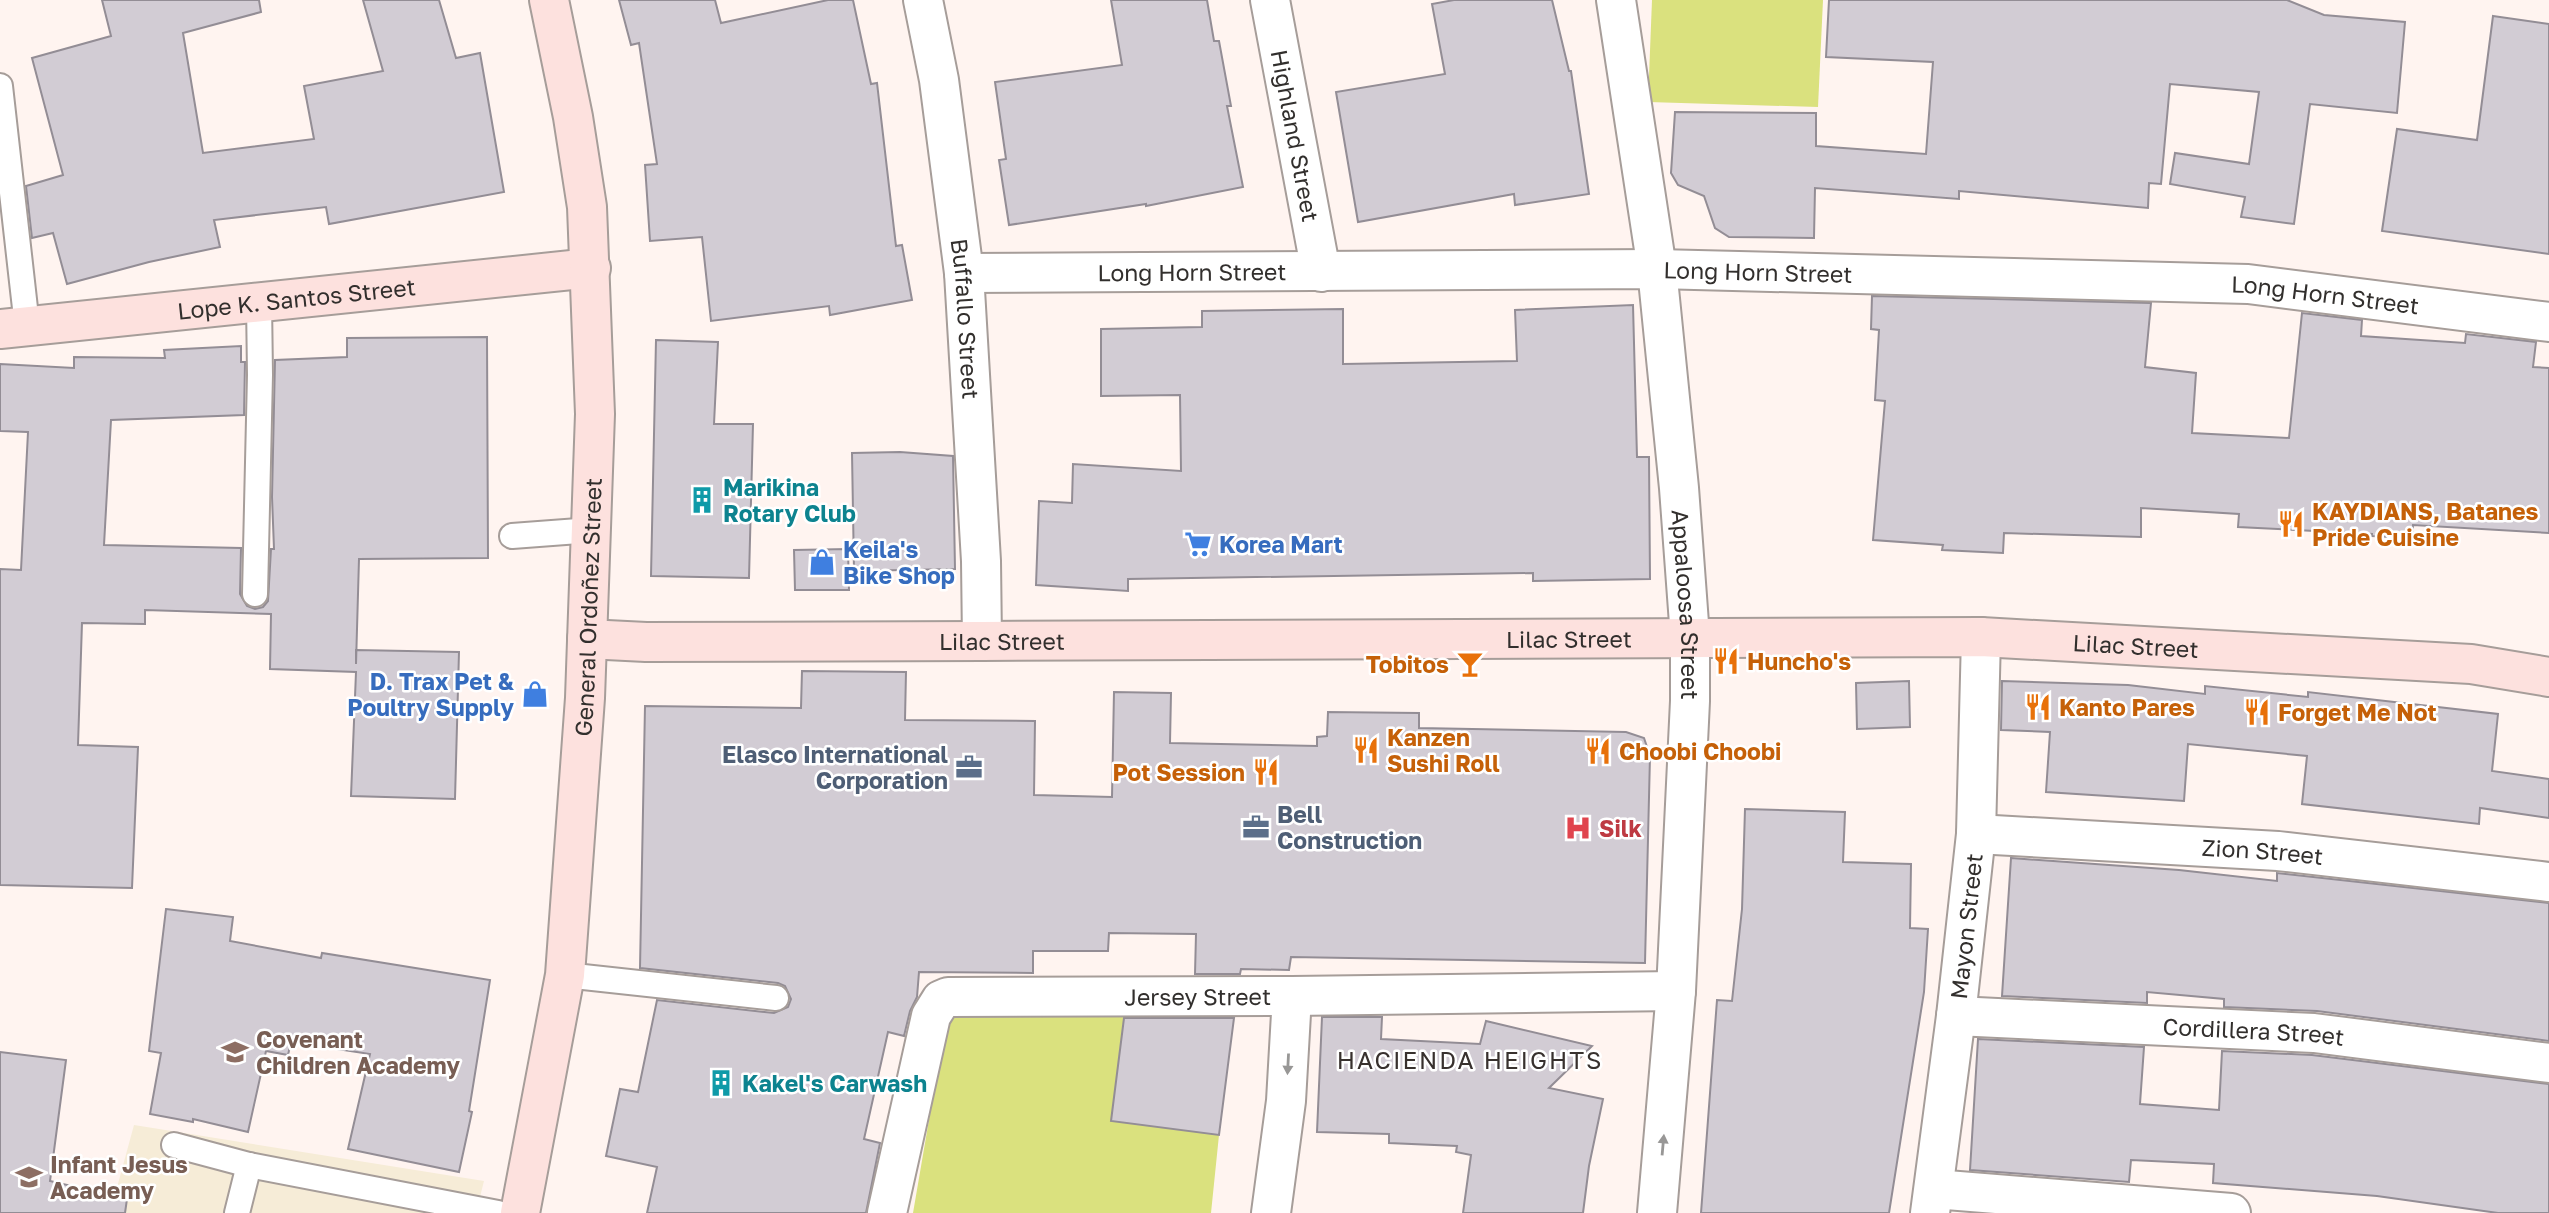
<svg xmlns="http://www.w3.org/2000/svg" width="2549" height="1213" font-family="'Golos Text',sans-serif">
<style>
.industrial{fill:#f6ecd7}
.green{fill:#dae17e}
.building{fill:#d2ccd4;stroke:#938d95;stroke-width:2}
.lines{fill:none;stroke-linecap:round;stroke-linejoin:round}
.lane-casing{stroke:#a69d99;stroke-width:28}
.street-casing{stroke:#a69d99;stroke-width:42}
.secondary-casing{stroke:#a69d99;stroke-width:42}
.lane{stroke:#fff;stroke-width:24}
.street{stroke:#fff;stroke-width:38}
.secondary{stroke:#fde1de;stroke-width:38}
.oneway{fill:#989796}
.labels{text-anchor:middle;dominant-baseline:central;stroke-width:5;stroke-linejoin:round;paint-order:stroke}
.street-label{font-size:23px;fill:#322f2d;stroke:#fff}
.culture-label{font-size:23px;font-weight:bold;fill:#0d838f;stroke:#fff;text-anchor:start}
.food-label{font-size:23px;font-weight:bold;fill:#c56008;stroke:#fff;text-anchor:start}
.shop-label{font-size:23px;font-weight:bold;fill:#366cbe;stroke:#fff;text-anchor:start}
.service-label{font-size:23px;font-weight:bold;fill:#4e5e75;stroke:#fff;text-anchor:end}
.health-label{font-size:23px;font-weight:bold;fill:#be3a42;stroke:#fff;text-anchor:start}
.education-label{font-size:23px;font-weight:bold;fill:#785e54;stroke:#fff;text-anchor:start}
.neighbourhood-label{font-size:24px;letter-spacing:2px;fill:#38312e;stroke:#fff}
</style>
<rect width="100%" height="100%" fill="#fff4f0"/>
<path class="industrial" d="M134,1125L484,1181L476,1213H110Z"/>
<g class="green">
<path d="M1652,0H1823L1818,107L1648,102Z"/>
<path d="M961,1007H1125L1111,1121L1219,1135L1211,1213H913L942,1044L948,1021Z"/>
</g>
<g class="building">
<path d="M102,0H259L261,12L183,33L203,153L314,139L304,86L383,71L363,0H439L456,58L480,53L504,192L329,224L326,207L214,220L220,247L149,262L67,284L53,233L32,238L26,186L63,175L32,58L111,36Z"/>
<path d="M619,0H715L721,23L828,0H853L871,84L877,83L896,246L902,245L912,300L830,315L829,306L711,321L702,237L650,241L645,165L657,164L639,43L631,45Z"/>
<path d="M1111,0H1207L1214,41H1219L1231,106H1227L1243,187L1146,206V204L1009,225L999,160L1006,159L995,82L1122,65Z"/>
<path d="M1454,0H1552L1569,71H1571L1589,194L1515,205L1514,194L1358,222L1336,92L1445,74L1432,4Z"/>
<path d="M1829,0H2287L2324,15L2405,22L2397,113L2310,104L2294,224L2241,217L2245,197L2170,184L2175,153L2249,164L2259,92L2170,84L2161,184L2149,183L2148,208L1959,191V199L1815,188L1814,238L1729,237L1715,228L1704,196L1678,185L1671,173L1675,112L1816,113V146L1926,154L1933,62L1826,57Z"/>
<path d="M2493,16L2549,24V254L2382,231L2397,129L2477,140Z"/>
<path d="M1872,296L2151,303L2145,367L2196,373L2192,433L2289,438L2302,313L2362,320L2361,336L2465,343L2466,334L2536,342L2533,367L2549,368V533L2413,525L2412,538L2372,536V534L2238,527L2239,514L2141,508V537L2004,533L2003,553L1942,550L1943,545L1873,540L1885,401L1875,400L1879,330L1871,329Z"/>
<path d="M1633,305L1637,457H1649L1650,579L1533,581V573L1128,579V591L1036,585L1039,501L1072,503L1073,464L1181,471L1180,395L1101,396V329L1202,327V311L1343,309V364L1517,361L1515,310Z"/>
<path d="M487,337L488,558L359,559L356,664V650L459,652L455,799L351,796L356,672L270,669L271,614L145,610V624L82,623L78,745L138,747L132,888L0,885V569L21,570L28,432L0,431V364L74,368V357L165,358L164,350L241,346V362H245L244,415L111,420L104,545L241,548L240,594L247,606L255,609L263,607L268,601L271,549H274L272,497L275,360L347,357V338Z"/>
<path d="M656,340L718,342L714,424H753L749,578L651,576Z"/>
<path d="M900,452L953,456L955,569L854,571L852,453Z"/>
<path d="M848,549L849,590H795L794,550Z"/>
<path d="M802,671L906,672L905,720L1035,721L1034,795L1112,797L1114,692L1171,693L1170,743L1317,746V737L1327,736L1328,712L1419,713V728L1626,732L1644,738L1650,756L1645,963L1291,957L1289,970L1241,969L1240,974H1195L1196,934L1109,933L1108,951H1033V973L919,972L917,997L910,1011L904,1036L888,1032L864,1139L880,1143L866,1213H647L657,1167L606,1156L620,1089L638,1092L657,1000L774,1013L788,1007L791,999L785,986L778,983L640,968L645,706L801,708Z"/>
<path d="M1909,681L1910,727L1857,729L1856,683Z"/>
<path d="M2002,681L2128,685L2205,694V686L2308,697V692L2498,714L2492,771L2549,779V818L2480,808L2479,824L2302,804L2307,756L2188,744L2184,801L2046,792L2050,732L2001,730Z"/>
<path d="M1745,809L1845,812L1843,862L1911,864L1910,928L1928,929L1924,992L1889,1213H1701L1717,1000L1732,1001L1742,909Z"/>
<path d="M2011,858L2179,870L2277,881V873L2549,903V1041L2317,1011L2224,1007V999L2147,992V1003L2002,996Z"/>
<path d="M166,909L233,917L230,941L321,958L322,953L490,980L469,1111L472,1112L459,1172L348,1149L370,1054L291,1042L288,1055L266,1051L248,1132L193,1119V1122L150,1114L161,1053L149,1051Z"/>
<path d="M1322,1017H1382L1381,1039L1480,1044L1486,1021L1592,1046L1549,1088L1603,1099L1589,1166L1583,1213H1463L1471,1155L1456,1152L1457,1146L1389,1143V1134L1317,1132Z"/>
<path d="M1124,1018H1234L1219,1135L1111,1121Z"/>
<path d="M1978,1039L2144,1047L2140,1104L2219,1110L2222,1051L2312,1055L2549,1084V1213H2498L2377,1196L2213,1183L2214,1164L2131,1160L2129,1182L1970,1170Z"/>
<path d="M0,1052L66,1060L50,1181L127,1199L125,1213H0Z"/>
</g>
<g class="lines">
<defs>
<g id="lane">
<path d="M0,86L27,326"/>
<path d="M512,536L592,530"/>
<path d="M255,594L260,375L259,302"/>
<path d="M565,975L776,998"/>
<path d="M174,1145L249,1165L498,1213"/>
<path d="M237,1213L249,1165"/>
</g>
<g id="street">
<path id="s1" d="M923,0L939,80L964,273L981,561L982,641"/>
<path id="s2" d="M1270,0L1321,272"/>
<path id="s3" d="M1616,0L1657,269L1679,488L1690,637V701L1676,991L1657,1213"/>
<path id="s4" d="M964,273L1657,269L2248,284L2549,322"/>
<path id="s5" d="M1976,834L2278,851L2549,882"/>
<path id="s6" d="M1956,1016L2314,1033L2549,1063"/>
<path d="M1934,1189L2231,1213"/>
<path id="s7" d="M887,1213L931,1016L941,1000L948,997L1292,996L1676,991"/>
<path d="M1271,1213L1286,1101L1292,996"/>
<path id="s8" d="M1930,1213L1956,1016L1976,834L1981,637"/>
</g>
<g id="secondary">
<path id="s9" d="M0,329L591,268"/>
<path id="s10" d="M587,639L646,642L982,641L1981,637L2471,664L2549,677"/>
<path id="s11" d="M520,1213L565,975L585,698L595,414L587,207L573,117L549,0"/>
</g>
</defs>
<use href="#lane" class="lane-casing"/>
<use href="#street" class="street-casing"/>
<use href="#secondary" class="secondary-casing"/>
<use href="#lane" class="lane"/>
<use href="#street" class="street"/>
<use href="#secondary" class="secondary"/>
</g>
<defs><path id="oneway-solid" d="M-6-.8H1V-3.2L6.5 0L1 3.2V.8H-6Z" transform="scale(1.75)"/></defs>
<g class="oneway">
<use href="#oneway-solid" transform="translate(1288 1064) rotate(93)"/>
<use href="#oneway-solid" transform="translate(1663 1145) rotate(-85)"/>
</g>
<defs>
<symbol id="building-bare" viewBox="-9 -9 18 18"><path d="M-4-6H4V6H1V3H-1V6H-4ZM-2.5-4.3h1.7v1.8h-1.7ZM.8-4.3h1.7v1.8H.8ZM-2.5-1h1.7V.8h-1.7ZM.8-1h1.7V.8H.8Z" fill="#0f9aa8" stroke="#fff" stroke-width="2.5" paint-order="stroke"/></symbol>
<symbol id="restaurant-bare" viewBox="-9 -9 18 18"><path d="M-5-6h1v4h1v-4h1v4h1v-4h1v5L-1.5 .5V6h-2V.5L-5-1ZM5-6V6H3V1.5H1.5Q1.5-4 5-6Z" fill="#e8710a" stroke="#fff" stroke-width="2.5" paint-order="stroke"/></symbol>
<symbol id="supermarket-bare" viewBox="-9 -9 18 18"><path d="M-6-5.5h2.5l.6 2H6L4.5 2H-2.5L-4.4-4H-6ZM-1.5 3.2a1.3 1.3 0 1 0 .1 0ZM3 3.2a1.3 1.3 0 1 0 .1 0Z" fill="#3f7fe0" stroke="#fff" stroke-width="2.5" paint-order="stroke"/></symbol>
<symbol id="shop-bare" viewBox="-9 -9 18 18"><path d="M-5-2.5h2.3a2.7 3.5 0 0 1 5.4 0H5L5.5 6h-11ZM-1.5-2.5h3a1.5 2.3 0 0 0-3 0Z" fill="#3f7fe0" stroke="#fff" stroke-width="2.5" paint-order="stroke"/></symbol>
<symbol id="bar-bare" viewBox="-9 -9 18 18"><path d="M-6-5H6L.8 .8V4.5H3.5V6h-7V4.5H-.8V.8Z" fill="#e8710a" stroke="#fff" stroke-width="2.5" paint-order="stroke"/></symbol>
<symbol id="office-bare" viewBox="-9 -9 18 18"><path d="M-6-3h4V-5.5h4V-3h4V5H-6ZM-1-4.5V-3h2v-1.5ZM-6 0V1H6V0Z" fill="#5c6f8a" stroke="#fff" stroke-width="2.5" paint-order="stroke"/></symbol>
<symbol id="hospital-bare" viewBox="-9 -9 18 18"><path d="M-5-5h3v3.5h4V-5h3V5h-3V1.5h-4V5h-3Z" fill="#e0444e" stroke="#fff" stroke-width="2.5" paint-order="stroke"/></symbol>
<symbol id="school-bare" viewBox="-9 -9 18 18"><path d="M0-5L7-2L0 1L-7-2ZM-4 1L0 2.5L4 1V4Q0 6-4 4Z" fill="#8d6e63" stroke="#fff" stroke-width="2.5" paint-order="stroke"/></symbol>
</defs>
<g fill-rule="evenodd">
<use href="#building-bare" x="683" y="481" width="38" height="38"/>
<use href="#restaurant-bare" x="2272" y="505" width="38" height="38"/>
<use href="#supermarket-bare" x="1179" y="525" width="38" height="38"/>
<use href="#shop-bare" x="803" y="543" width="38" height="38"/>
<use href="#restaurant-bare" x="1707" y="642" width="38" height="38"/>
<use href="#bar-bare" x="1451" y="645" width="38" height="38"/>
<use href="#shop-bare" x="516" y="675" width="38" height="38"/>
<use href="#restaurant-bare" x="2019" y="688" width="38" height="38"/>
<use href="#restaurant-bare" x="2238" y="693" width="38" height="38"/>
<use href="#restaurant-bare" x="1347" y="731" width="38" height="38"/>
<use href="#restaurant-bare" x="1579" y="732" width="38" height="38"/>
<use href="#office-bare" x="950" y="748" width="38" height="38"/>
<use href="#restaurant-bare" x="1247" y="753" width="38" height="38"/>
<use href="#office-bare" x="1237" y="808" width="38" height="38"/>
<use href="#hospital-bare" x="1559" y="809" width="38" height="38"/>
<use href="#school-bare" x="216" y="1033" width="38" height="38"/>
<use href="#building-bare" x="702" y="1064" width="38" height="38"/>
<use href="#school-bare" x="10" y="1158" width="38" height="38"/>
</g>
<g class="labels">
<g class="street-label">
<text stroke="none"><textPath href="#s2" startOffset="138">Highland Street</textPath></text>
<text stroke="none"><textPath href="#s4" startOffset="228">Long Horn Street</textPath></text>
<text stroke="none"><textPath href="#s4" startOffset="794">Long Horn Street</textPath></text>
<text stroke="none"><textPath href="#s4" startOffset="1362">Long Horn Street</textPath></text>
<text stroke="none"><textPath href="#s9" startOffset="298">Lope K. Santos Street</textPath></text>
<text stroke="none"><textPath href="#s1" startOffset="322">Buffallo Street</textPath></text>
<text stroke="none"><textPath href="#s3" startOffset="609">Appaloosa Street</textPath></text>
<text stroke="none"><textPath href="#s11" startOffset="611">General Ordoñez Street</textPath></text>
<text stroke="none"><textPath href="#s10" startOffset="982">Lilac Street</textPath></text>
<text stroke="none"><textPath href="#s10" startOffset="415">Lilac Street</textPath></text>
<text stroke="none"><textPath href="#s10" startOffset="1549">Lilac Street</textPath></text>
<text stroke="none"><textPath href="#s5" startOffset="287">Zion Street</textPath></text>
<text stroke="none"><textPath href="#s8" startOffset="289">Mayon Street</textPath></text>
<text stroke="none"><textPath href="#s7" startOffset="478">Jersey Street</textPath></text>
<text stroke="none"><textPath href="#s6" startOffset="298">Cordillera Street</textPath></text>
</g>
<g class="culture-label">
<text x="723" y="487">Marikina<tspan x="723" dy="26">Rotary Club</tspan></text>
<text x="742" y="1083">Kakel's Carwash</text>
</g>
<g class="food-label">
<text x="2312" y="511">KAYDIANS, Batanes<tspan x="2312" dy="26">Pride Cuisine</tspan></text>
<text x="1747" y="661">Huncho's</text>
<text x="1449" y="664" text-anchor="end">Tobitos</text>
<text x="2059" y="707">Kanto Pares</text>
<text x="2278" y="712">Forget Me Not</text>
<text x="1387" y="737">Kanzen<tspan x="1387" dy="26">Sushi Roll</tspan></text>
<text x="1619" y="751">Choobi Choobi</text>
<text x="1245" y="772" text-anchor="end">Pot Session</text>
</g>
<g class="shop-label">
<text x="1219" y="544">Korea Mart</text>
<text x="843" y="549">Keila's<tspan x="843" dy="26">Bike Shop</tspan></text>
<text x="514" y="681" text-anchor="end">D. Trax Pet &amp;<tspan x="514" dy="26">Poultry Supply</tspan></text>
</g>
<g class="service-label">
<text x="948" y="754">Elasco International<tspan x="948" dy="26">Corporation</tspan></text>
<text x="1277" y="814" text-anchor="start">Bell<tspan x="1277" dy="26">Construction</tspan></text>
</g>
<g class="health-label">
<text x="1599" y="828">Silk</text>
</g>
<g class="education-label">
<text x="256" y="1039">Covenant<tspan x="256" dy="26">Children Academy</tspan></text>
<text x="50" y="1164">Infant Jesus<tspan x="50" dy="26">Academy</tspan></text>
</g>
<g class="neighbourhood-label">
<text x="1470" y="1059">HACIENDA HEIGHTS</text>
</g>
</g>
</svg>
